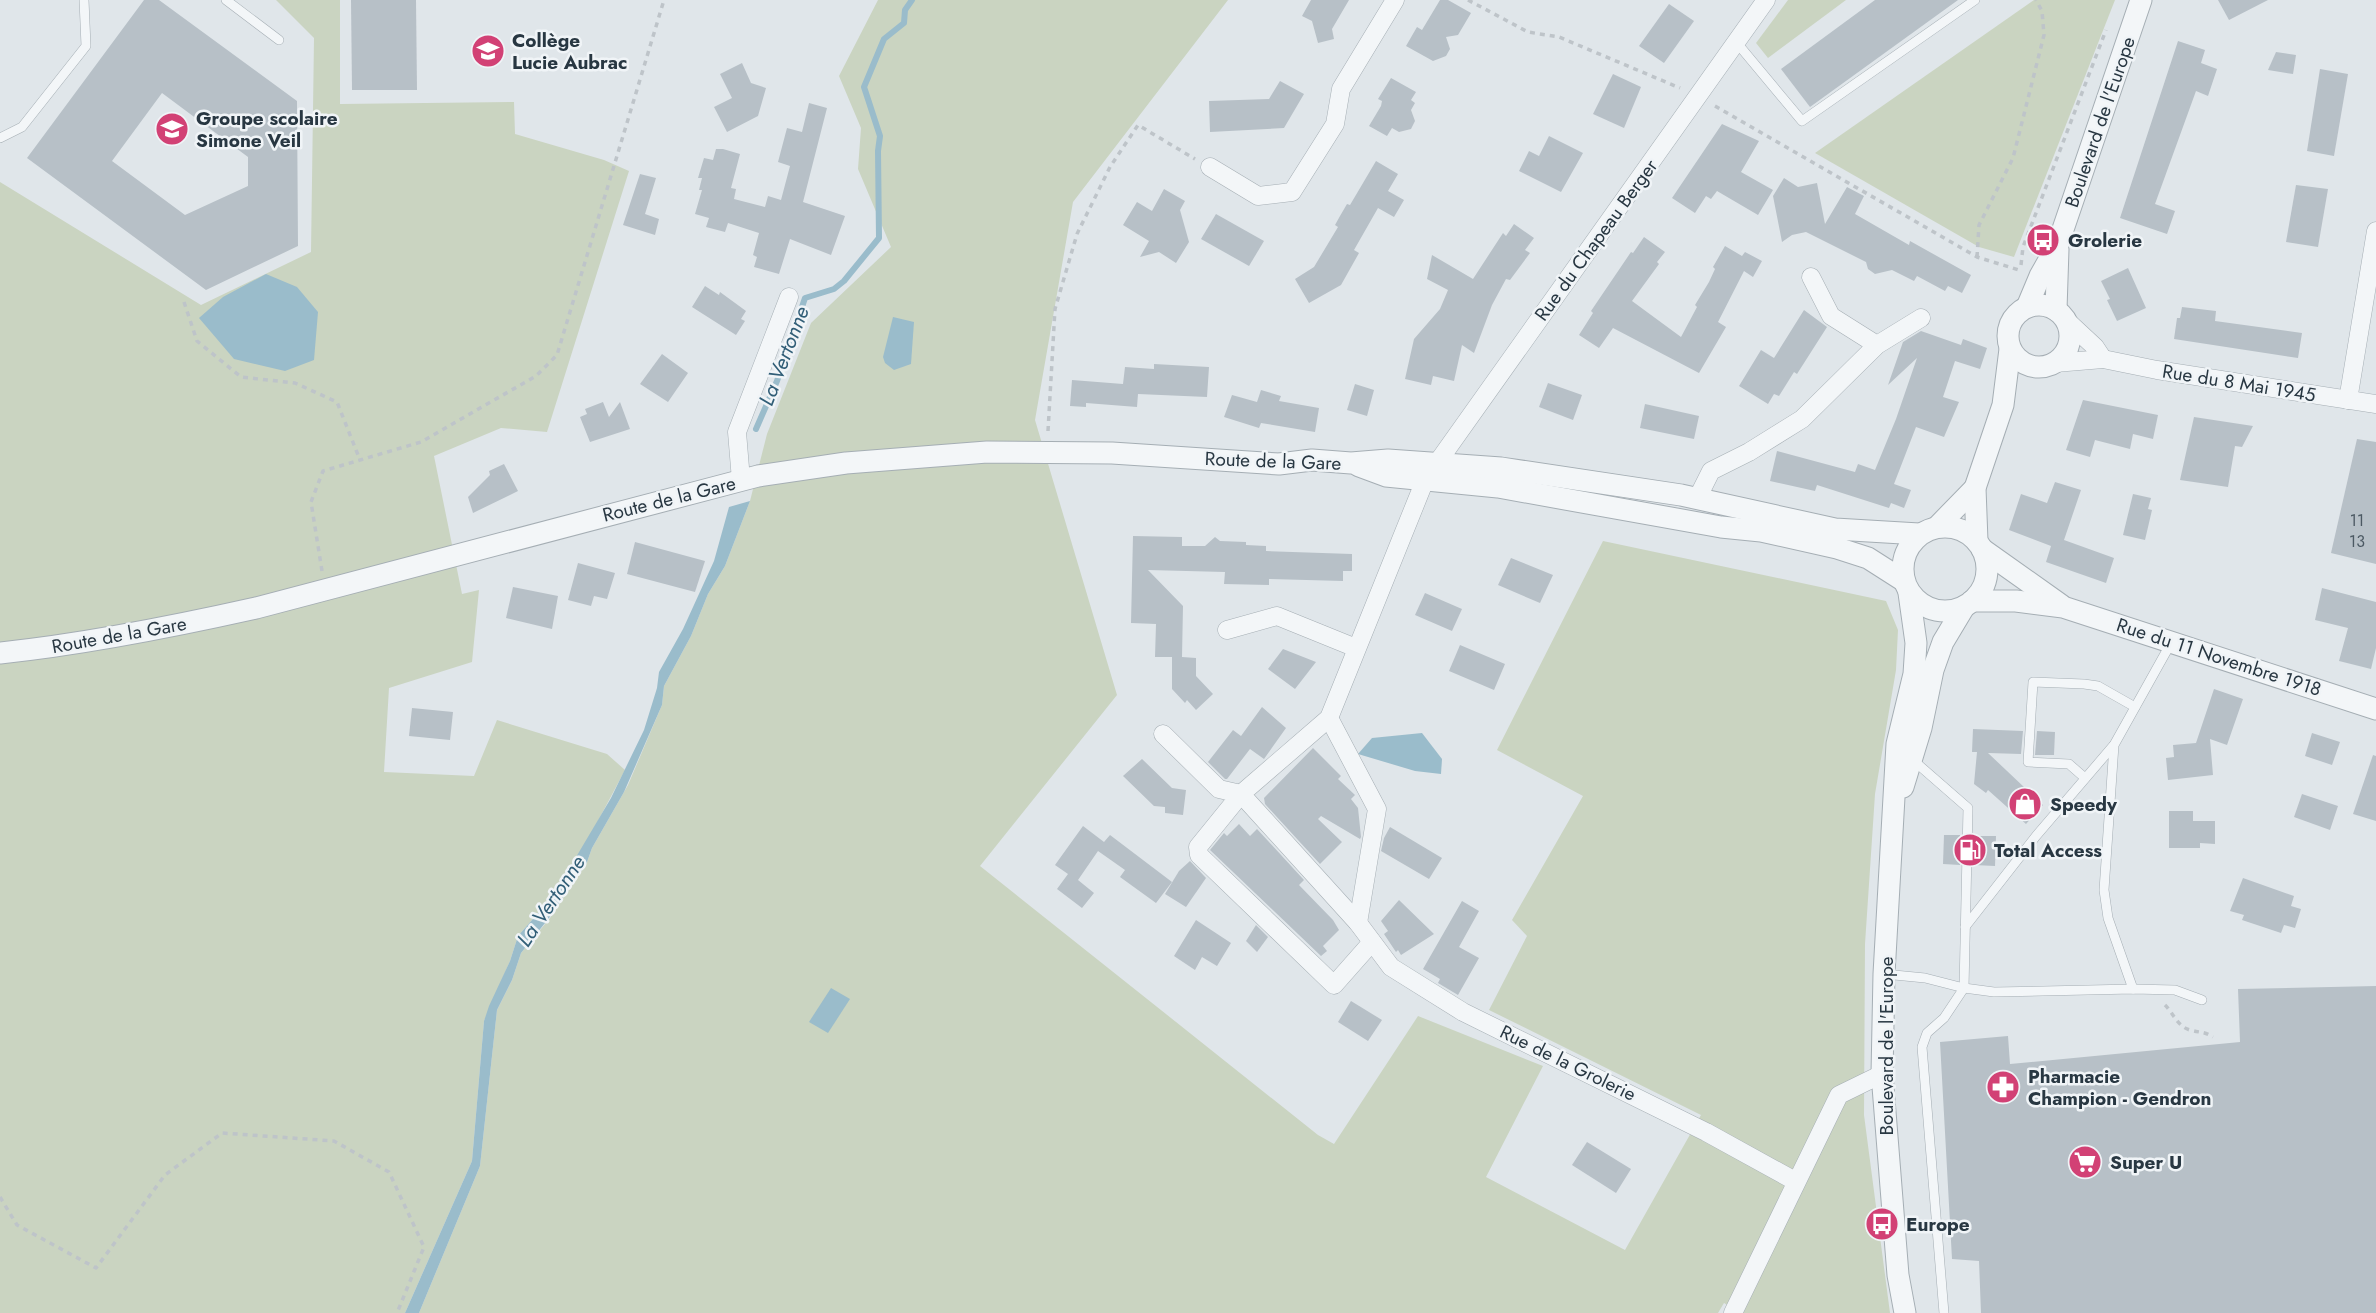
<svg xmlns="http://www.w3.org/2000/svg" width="2376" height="1313" font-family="Jost,sans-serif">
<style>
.green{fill:#cad4c1}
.water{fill:#9abccb}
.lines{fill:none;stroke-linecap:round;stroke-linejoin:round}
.stream{stroke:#9abccb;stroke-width:6}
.building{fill:#b7c0c7;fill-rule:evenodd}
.service-casing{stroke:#a5aeb4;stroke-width:10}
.minor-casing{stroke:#a5aeb4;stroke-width:19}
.tertiary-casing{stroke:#a5aeb4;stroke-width:23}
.path{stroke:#bec4c9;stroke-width:3.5;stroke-dasharray:5 5;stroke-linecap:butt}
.service{stroke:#f3f6f8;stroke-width:9}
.minor{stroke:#f3f6f8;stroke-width:18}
.tertiary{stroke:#f3f6f8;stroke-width:21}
.labels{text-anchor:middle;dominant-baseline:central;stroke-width:5;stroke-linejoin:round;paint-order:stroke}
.number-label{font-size:16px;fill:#4c5963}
.poi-label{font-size:19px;font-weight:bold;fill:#283742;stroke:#f0f4f7;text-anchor:start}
.street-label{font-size:19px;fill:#283742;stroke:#f0f4f7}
.water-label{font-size:21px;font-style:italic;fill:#315e77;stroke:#f0f4f7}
</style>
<rect width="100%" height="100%" fill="#e0e6ea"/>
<g class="green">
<path d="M276,0H340V104L514,102L515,134L604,160L629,171L547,432L501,428L434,456L462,594L479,590L472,662L389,688L384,772L474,776L497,720L607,754L625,770L591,834L553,896L518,936L510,961L484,1021L472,1161L405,1313H0V182L201,305L311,252L314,38Z"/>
<path d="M878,0H1228L1073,202L1035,420L1117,695L980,866L1318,1135L1334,1144L1418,1016L1543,1066L1486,1177L1625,1250L1701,1115L1489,1010L1527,936L1512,920L1583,796L1497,750L1603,541L1886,601L1898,630L1896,670L1875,794L1865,944L1864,1115L1890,1313H1741L1724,1303L1718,1313H419L480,1166L497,1010L512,980L521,953L550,918L587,862L592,848L628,785L662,705L664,686L691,636L708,594L725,566L750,501L767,434L811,323L891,247L858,169L861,128L839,76Z"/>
<path d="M1788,0H1846L1768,58L1756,43Z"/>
<path d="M2034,0H2115L2014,257L1979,247L1815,153Z"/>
</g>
<g class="water">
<path d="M266,274L297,287L318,312L314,360L285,371L234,359L199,318L223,297Z"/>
<path d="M893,317L914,322L911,364L894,370L885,363L883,357Z"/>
<path d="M750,501L725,566L708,594L691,636L664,686L662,705L624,792L592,848L587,862L549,918L521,953L512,980L497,1010L480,1166L419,1313H405L472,1161L484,1021L489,1006L510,961L518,936L553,896L611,798L644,730L657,688L659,672L683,629L714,561L729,507Z"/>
<path d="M1422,733L1442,759L1441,774L1415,771L1358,754L1372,738Z"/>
<path d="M831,988L850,999L828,1033L809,1022Z"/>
</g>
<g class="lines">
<path class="stream" d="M756,429L777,381L805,298L834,289L844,281L879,238L878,151L880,136L864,87L884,39L904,23L905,10L912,0"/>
</g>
<g class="building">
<path d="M144,0H159L297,101L298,246L206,290L27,158ZM162,93L248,157V186L185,215L112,161Z"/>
<path d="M351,0H416L417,90H352Z"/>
<path d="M1311,0H1349L1332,29L1334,39L1318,43L1312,21L1302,16Z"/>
<path d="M1440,0H1448L1471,13L1458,35L1446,37L1450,49L1446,56L1433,61L1406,46L1417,27L1422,30Z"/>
<path d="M1875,0H1958L1810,107L1781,69Z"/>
<path d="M2218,0H2268L2229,20Z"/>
<path d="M1669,4L1694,21L1664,63L1639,46Z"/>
<path d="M2178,41L2205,50L2201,63L2217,69L2208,96L2196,91L2155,204L2175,211L2167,234L2120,218Z"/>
<path d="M2276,52L2296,55L2293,74L2268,70Z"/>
<path d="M742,63L751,83L766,88L758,116L727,132L714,107L732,98L720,74Z"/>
<path d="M2320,69L2348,74L2334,156L2307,151Z"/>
<path d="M1613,74L1641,87L1624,128L1593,114Z"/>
<path d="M1391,78L1416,92L1411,100L1415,103L1411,110L1415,121L1411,129L1399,132L1392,128L1387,136L1369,126L1381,106L1382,101L1378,99Z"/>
<path d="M1280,81L1304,94L1284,128L1210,132L1209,101L1269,99Z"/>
<path d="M809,103L827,108L803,202L845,216L831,255L790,239L779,274L754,267L757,257L753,255L759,233L728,223L725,232L706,227L709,218L695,214L702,190H699L702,178H698L704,158L713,160L716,149H723L740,154L731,188L736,189L734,199L765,207L768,196L781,200L790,166L778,162L787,128L802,132Z"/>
<path d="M1722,124L1759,141L1741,172L1773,190L1758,215L1717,191L1711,199L1706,196L1695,213L1672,198Z"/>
<path d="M1549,136L1583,153L1561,192L1519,171L1529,151L1539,156Z"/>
<path d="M1376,161L1398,174L1388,191L1404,200L1394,217L1378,208L1354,250L1359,253L1341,285L1309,303L1295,279L1314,267L1338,227L1335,225L1340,216L1347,204L1350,205Z"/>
<path d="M640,174L656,178L645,214L659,219L655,235L623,225Z"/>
<path d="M1784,178L1798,187L1817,183L1825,224L1847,187L1864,196L1855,214L1909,245L1910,241L1971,275L1962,293L1948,286L1945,291L1917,276L1914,281L1892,270L1875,274L1868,269L1866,262L1806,232L1792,235L1782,242L1773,196Z"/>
<path d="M2296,185L2328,189L2318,247L2286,242Z"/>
<path d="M1164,189L1185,201L1180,210L1189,242L1176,263L1159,252L1140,257L1149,241L1123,225L1137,202L1152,211Z"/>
<path d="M1216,214L1264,241L1249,266L1201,239Z"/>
<path d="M1514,224L1534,238L1525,250L1530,253L1510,280L1506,279L1492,305L1474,353L1462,345L1454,381L1433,376L1431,385L1405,379L1414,339L1440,309L1448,290L1427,279L1432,255L1473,279L1503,233L1506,236Z"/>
<path d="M1644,237L1665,252L1657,262L1659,264L1632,301L1681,337L1697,307L1695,305L1709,282L1715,269L1713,267L1725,246L1742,256L1745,252L1762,261L1753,277L1744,271L1718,322L1726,327L1699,373L1613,328L1599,348L1579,335L1593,313L1591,311L1631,252L1633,253Z"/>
<path d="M2128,268L2146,308L2117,321L2107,300L2110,299L2101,281Z"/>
<path d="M705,286L719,295L720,292L746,311L741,319L745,321L736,335L692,307Z"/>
<path d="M2182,307L2216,311L2215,321L2302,333L2298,358L2174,339L2177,318H2180Z"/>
<path d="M1804,310L1827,327L1797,374L1794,372L1779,396L1774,394L1768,404L1739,386L1761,350L1774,358Z"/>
<path d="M1921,331L1961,345L1963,339L1987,348L1980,369L1955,361L1943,397L1959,402L1944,437L1916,427L1894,484L1911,490L1904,508L1891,503L1889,508L1817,485L1815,491L1770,481L1777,451L1855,472L1858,464L1875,470L1896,419L1917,358L1888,385L1903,342Z"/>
<path d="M662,354L688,373L668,402L640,384Z"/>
<path d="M1154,364L1209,367L1207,397L1138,394L1137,407L1086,403V407L1070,406L1072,380L1123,384L1125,367L1154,369Z"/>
<path d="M1548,383L1582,395L1573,420L1539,407Z"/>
<path d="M1355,384L1374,390L1367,416L1347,410Z"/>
<path d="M1261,390L1281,396L1279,401L1319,408L1315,432L1261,423L1259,428L1224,417L1232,395L1257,402Z"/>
<path d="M2083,400L2158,415L2153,439L2133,434L2130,449L2095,440L2090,457L2066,450Z"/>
<path d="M603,402L609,417L620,402L630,429L590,442L580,417L587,414L585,409Z"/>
<path d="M1645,404L1699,416L1694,439L1640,428Z"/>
<path d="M2194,417L2253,426L2242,447L2235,446L2228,487L2180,480Z"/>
<path d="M2357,439L2376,442V564L2331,553Z"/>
<path d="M504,464L518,491L473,513L468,497L490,475L489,471Z"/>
<path d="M2055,482L2081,490L2064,540L2114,558L2106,583L2046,562L2051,546L2009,530L2021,494L2047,503Z"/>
<path d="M2133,494L2151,498L2148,509L2152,510L2145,540L2123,535Z"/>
<path d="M1133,536L1182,537V546H1205L1215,537L1220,541L1246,542V545L1266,546V551L1352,554V571H1343V581L1269,579V585L1224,584L1225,572L1148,570L1183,606L1182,657L1196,658V676L1213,694L1196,710L1187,700L1185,703L1172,689V657H1155L1156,624L1131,623Z"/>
<path d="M635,542L705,561L695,592L627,574Z"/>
<path d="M1511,558L1553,575L1540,603L1498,585Z"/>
<path d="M578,563L615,573L607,599L594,596L591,606L568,600Z"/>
<path d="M513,587L558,596L552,629L506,618Z"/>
<path d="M2322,588L2376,602V648L2371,669L2339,661L2348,628L2315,620Z"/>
<path d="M1425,593L1462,609L1452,631L1415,615Z"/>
<path d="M1460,645L1505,664L1494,690L1449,671Z"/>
<path d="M1283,649L1316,662L1295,689L1268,669Z"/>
<path d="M2214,689L2243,699L2227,745L2210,739L2213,775L2168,780L2166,758L2174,757L2173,745L2196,743Z"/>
<path d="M1262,707L1286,728L1264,759L1250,749L1227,779H1225L1208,762L1233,730L1241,736Z"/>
<path d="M412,708L453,712L450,740L409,736Z"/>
<path d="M1973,729L2023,731L2021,754L1988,753L2043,805L2026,824L1988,790L1986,793L1974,784L1977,752H1972Z"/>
<path d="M2037,731L2055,732L2054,755H2035Z"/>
<path d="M2312,733L2340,742L2332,765L2305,756Z"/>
<path d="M1313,748L1341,776L1338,779L1355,795L1351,799L1358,808L1361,837L1360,839L1321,816L1318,819L1342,842L1320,864L1265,804L1264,798Z"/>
<path d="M2373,755L2376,756V821L2353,814Z"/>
<path d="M1142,759L1172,788L1186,790L1183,815L1165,813V807L1154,806L1123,776Z"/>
<path d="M2302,794L2338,806L2330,830L2294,817Z"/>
<path d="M2169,811H2193V821H2215V844L2200,843V848H2169Z"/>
<path d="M1239,824L1250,836L1257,829L1304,880L1299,885L1333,920L1339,930L1323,946L1327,951L1321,956L1210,850L1224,833L1227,836Z"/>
<path d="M1083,826L1104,842L1110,835L1172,882L1156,903L1120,877L1125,870L1098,851L1078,880L1094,893L1082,908L1057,889L1068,874L1055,865Z"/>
<path d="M1390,827L1442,858L1429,879L1381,851L1384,838Z"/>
<path d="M1944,835H1960V865L1943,864Z"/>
<path d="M1974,836H1996L1995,866L1974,865Z"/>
<path d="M1190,861L1206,878L1186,907L1165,894L1179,871Z"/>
<path d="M2243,878L2294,896L2291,906L2301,909L2295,928L2284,925L2281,933L2242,920L2244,915L2230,911Z"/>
<path d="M1399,900L1434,934L1401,955L1398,950L1396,952L1384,934L1388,931L1381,921Z"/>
<path d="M1462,901L1479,911L1459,947L1479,958L1458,995L1438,983L1440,979L1423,969Z"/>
<path d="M1196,920L1231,943L1217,966L1202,957L1195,970L1174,956Z"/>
<path d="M1256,925L1268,937L1257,952L1246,941Z"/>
<path d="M2376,986V1313H1981L1979,1261L1952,1259L1940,1042L2008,1036L2010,1064L2240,1042L2238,989Z"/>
<path d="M1351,1001L1382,1020L1368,1041L1338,1022Z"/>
<path d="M1587,1142L1631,1169L1616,1193L1572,1165Z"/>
</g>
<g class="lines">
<defs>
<g id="service">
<path d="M226,0L279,40"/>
<path d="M1737,43L1802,121L1975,0"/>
<path d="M0,138L22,127L86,46L84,0"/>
<path d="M1913,760L1968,808L1964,988L1944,1018L1927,1033L1922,1047L1944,1313"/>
<path d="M2085,778L2069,764L2028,762L2033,682L2084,684L2098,686L2135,707"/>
<path d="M1965,927L2036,836L2113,746"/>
<path d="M1884,974L1925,978L1964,988L1994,992L2133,989L2175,990L2202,1000"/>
<path d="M2133,989L2108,918L2104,890L2114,745L2171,643"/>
</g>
<g id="minor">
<path d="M1766,0L1425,480L1329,718L1241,794L1358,923L1391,967L1463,1012L1706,1132L1795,1181"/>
<path d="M1210,167L1258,196L1292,192L1335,124L1341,89L1395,0"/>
<path d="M1811,277L1831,316L1877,345"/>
<path d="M2066,320L2095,347L2103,359"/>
<path d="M2055,363L2103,359L2157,370L2376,404"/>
<path d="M2348,400L2376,231"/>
<path d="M741,480L737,432L789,297"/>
<path d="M1697,499L1711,471L1749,452L1802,419L1877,345L1921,318"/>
<path d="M1227,630L1277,616L1356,648"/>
<path d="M1329,718L1377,809L1358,923"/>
<path d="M1163,734L1219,789L1241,794L1198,847L1199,855L1334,985L1372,942"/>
<path d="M1733,1313L1839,1095L1882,1074"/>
</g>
<g id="tertiary">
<circle cx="2039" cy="336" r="31"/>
<path d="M2027,307L2040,276L2058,244L2141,0"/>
<path d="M2056,310L2058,249"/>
<path d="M1359,466L1386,476L1498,487L1721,527L1761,531L1837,548L1868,558L1904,581"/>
<circle cx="1945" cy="569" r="42"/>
<path d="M1937,527L1975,488"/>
<path d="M1977,541L1975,488L2003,405L2010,349"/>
<path d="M1982,549L2061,605"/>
<path d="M1972,601H2016L2063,607L2376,709"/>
<path d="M0,653C86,644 171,627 256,608L758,476L846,463L987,452L1112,453L1279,464L1312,460L1351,463L1388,460L1501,468L1681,495L1835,529L1919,534"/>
<path d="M1903,787L1921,728L1933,670L1943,642L1964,607"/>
<path d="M1905,1313L1898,1275L1882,1074L1884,974L1897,744L1914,674L1916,643L1909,593"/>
</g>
</defs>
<use href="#service" class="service-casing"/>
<use href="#minor" class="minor-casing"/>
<use href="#tertiary" class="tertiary-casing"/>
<g class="path">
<path d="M1468,0L1528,32L1559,37L1680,88"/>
<path d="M1715,106L1977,257L2022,271"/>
<path d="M1977,257L1979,225L2013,158L2044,35L2042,11L2036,0"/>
<path d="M2021,265L2023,247L2106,30"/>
<path d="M184,302L197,341L241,377L295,383L337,402L360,460"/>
<path d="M1048,431L1055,309L1077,234L1110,167L1138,125L1195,159"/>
<path d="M322,571L311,502L323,471L421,442L536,376L557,355L664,0"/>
<path d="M2165,1005C2173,1013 2178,1027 2190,1030C2200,1033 2204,1031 2213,1037"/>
<path d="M0,1197L17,1225L96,1268L165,1175L222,1133L334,1141L389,1172L424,1247L397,1313"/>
</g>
<use href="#service" class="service"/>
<use href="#minor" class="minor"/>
<use href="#tertiary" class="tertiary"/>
</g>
<defs>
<symbol id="school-disc" viewBox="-11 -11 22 22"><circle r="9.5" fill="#d24175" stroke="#f0f4f7"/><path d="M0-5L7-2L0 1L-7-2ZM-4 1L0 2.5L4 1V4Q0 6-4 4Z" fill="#fff"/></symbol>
<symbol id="bus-disc" viewBox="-11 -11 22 22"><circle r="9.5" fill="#d24175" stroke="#f0f4f7"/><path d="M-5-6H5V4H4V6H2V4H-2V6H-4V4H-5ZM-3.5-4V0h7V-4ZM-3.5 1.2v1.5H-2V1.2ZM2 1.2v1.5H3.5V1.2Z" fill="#fff"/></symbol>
<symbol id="shop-disc" viewBox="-11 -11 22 22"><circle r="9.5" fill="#d24175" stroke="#f0f4f7"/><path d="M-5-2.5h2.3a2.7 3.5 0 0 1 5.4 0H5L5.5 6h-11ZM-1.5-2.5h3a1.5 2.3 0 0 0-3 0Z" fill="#fff"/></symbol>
<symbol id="fuel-disc" viewBox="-11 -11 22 22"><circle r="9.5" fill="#d24175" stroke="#f0f4f7"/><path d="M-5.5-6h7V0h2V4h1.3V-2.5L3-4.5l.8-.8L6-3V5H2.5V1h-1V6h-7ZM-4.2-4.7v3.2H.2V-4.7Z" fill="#fff"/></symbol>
<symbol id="pharmacy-disc" viewBox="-11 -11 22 22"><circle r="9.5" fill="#d24175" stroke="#f0f4f7"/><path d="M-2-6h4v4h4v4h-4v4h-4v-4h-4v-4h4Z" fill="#fff"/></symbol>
<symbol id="supermarket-disc" viewBox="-11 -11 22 22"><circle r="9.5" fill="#d24175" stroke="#f0f4f7"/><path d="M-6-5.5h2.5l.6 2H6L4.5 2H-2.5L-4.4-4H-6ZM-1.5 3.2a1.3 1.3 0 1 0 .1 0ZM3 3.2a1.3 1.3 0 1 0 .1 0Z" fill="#fff"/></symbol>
</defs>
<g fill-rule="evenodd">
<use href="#school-disc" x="469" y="32" width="38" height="38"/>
<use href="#school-disc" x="153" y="110" width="38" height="38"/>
<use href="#bus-disc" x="2024" y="221" width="38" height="38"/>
<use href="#shop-disc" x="2006" y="785" width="38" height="38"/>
<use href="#fuel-disc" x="1951" y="831" width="38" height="38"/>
<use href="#pharmacy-disc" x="1984" y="1068" width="38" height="38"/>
<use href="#supermarket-disc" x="2066" y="1143" width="38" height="38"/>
<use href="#bus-disc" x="1863" y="1205" width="38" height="38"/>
</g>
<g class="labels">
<g class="number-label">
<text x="2357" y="520">11</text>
<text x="2357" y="541">13</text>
</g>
<g class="poi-label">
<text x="512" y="40">Collège<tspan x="512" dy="22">Lucie Aubrac</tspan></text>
<text x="196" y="118">Groupe scolaire<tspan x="196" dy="22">Simone Veil</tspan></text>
<text x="2068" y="240">Grolerie</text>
<text x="2050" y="804">Speedy</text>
<text x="1994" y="850">Total Access</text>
<text x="2028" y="1076">Pharmacie<tspan x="2028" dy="22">Champion - Gendron</tspan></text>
<text x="2110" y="1162">Super U</text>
<text x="1906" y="1224">Europe</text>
</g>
<g class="street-label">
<text transform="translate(2100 122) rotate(-71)">Boulevard de l'Europe</text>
<text transform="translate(1596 240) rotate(-54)">Rue du Chapeau Berger</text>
<text transform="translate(2239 383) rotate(9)">Rue du 8 Mai 1945</text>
<text transform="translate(1273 461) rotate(2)">Route de la Gare</text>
<text transform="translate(669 499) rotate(-14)">Route de la Gare</text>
<text transform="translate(119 635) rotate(-10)">Route de la Gare</text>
<text transform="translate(2219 657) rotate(18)">Rue du 11 Novembre 1918</text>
<text transform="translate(1886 1046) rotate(-90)">Boulevard de l'Europe</text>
<text transform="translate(1568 1063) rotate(26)">Rue de la Grolerie</text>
</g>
<g class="water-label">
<text transform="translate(784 356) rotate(-69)">La Vertonne</text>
<text transform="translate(551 901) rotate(-56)">La Vertonne</text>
</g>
</g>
</svg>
